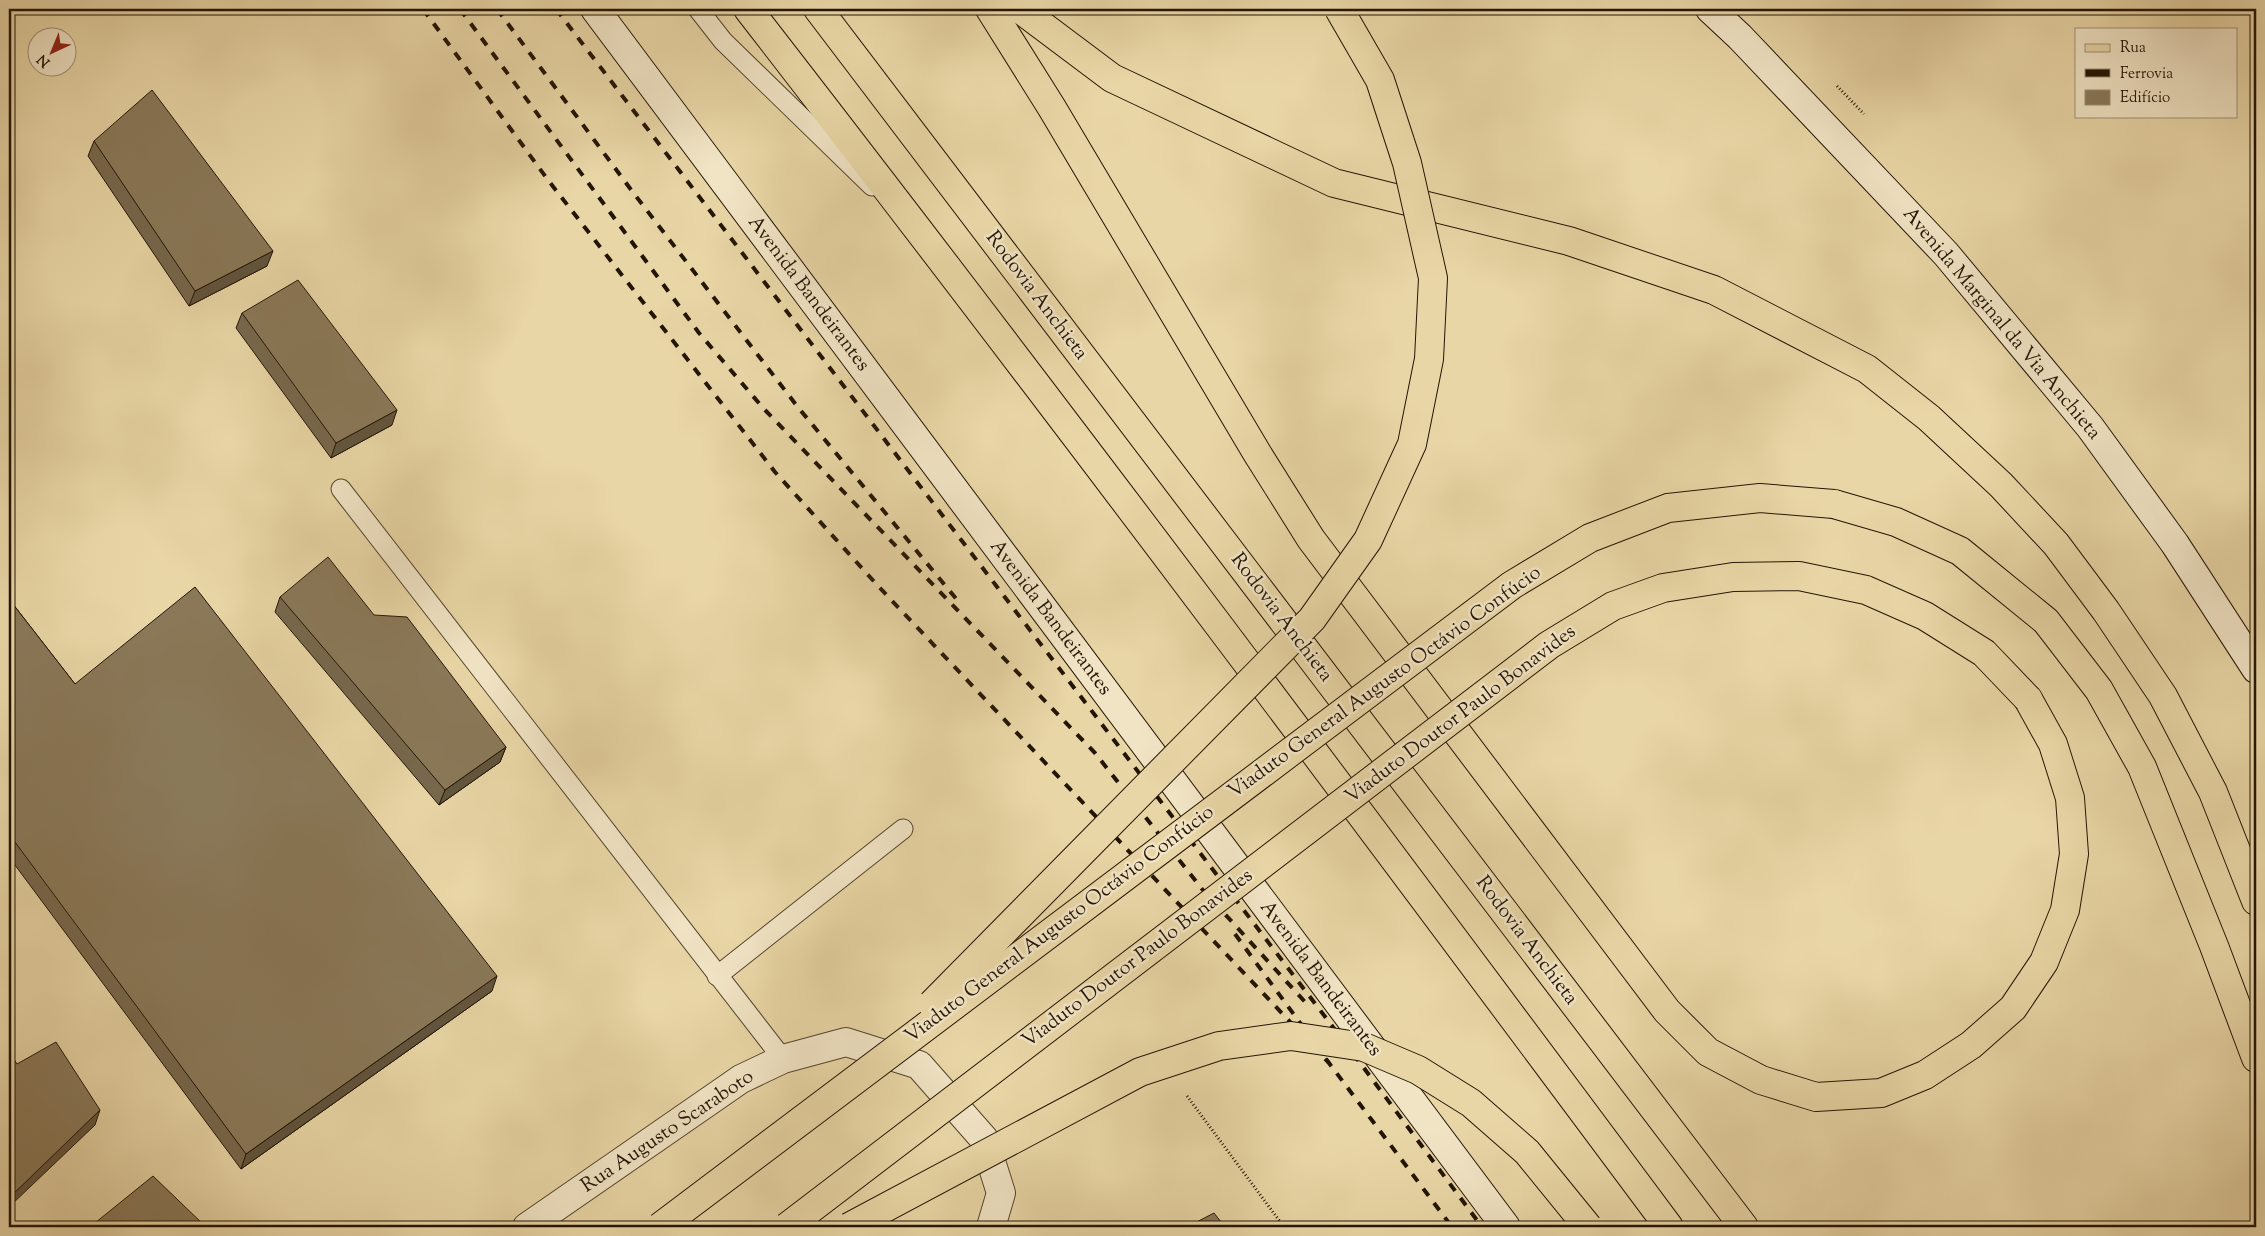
<svg xmlns="http://www.w3.org/2000/svg" width="2265" height="1236" font-family="'Sorts Mill Goudy',serif">
<style>
.lines{fill:none;stroke-linecap:round;stroke-linejoin:round}
.lane-casing{stroke:#54452d;stroke-width:21}
.street-casing{stroke:#54452d;stroke-width:30}
.secondary-casing{stroke:#231505;stroke-width:30}
.primary-casing{stroke:#231505;stroke-width:30}
.highway-casing{stroke:#231505;stroke-width:30}
.path{stroke:#231505;stroke-width:3;stroke-dasharray:1 2.5;stroke-linecap:butt}
.lane{stroke:#f1e4c5;stroke-width:19}
.street{stroke:#f1e4c5;stroke-width:28}
.secondary{stroke:#f1e4c5;stroke-width:28}
.primary{stroke:#e9d6a6;stroke-width:28}
.highway{stroke:#e9d6a6;stroke-width:28}
.rail{stroke:#231505;stroke-width:4;stroke-dasharray:9 9;stroke-linecap:butt}
.primary-bridge-casing{stroke:#231505;stroke-width:30;stroke-linecap:butt}
.primary-bridge{stroke:#e9d6a6;stroke-width:28}
.wall{fill:#77684d;stroke:#231505}
.shaded-wall{fill:#61553e;stroke:#231505}
.building{fill:#8a7959;stroke:#231505}
.labels{text-anchor:middle;dominant-baseline:central;stroke-width:5;stroke-linejoin:round;paint-order:stroke}
.street-label{font-size:20px;fill:#231505;stroke:#f1e4c5}
</style>
<rect width="100%" height="100%" fill="#e9d6a6"/>
<filter id="stains"><feTurbulence type="fractalNoise" baseFrequency=".004" numOctaves="4"/><feColorMatrix values="0 0 0 0 .2 0 0 0 0 .09 0 0 0 0 .02 0 0 0 .5 -.17"/></filter>
<radialGradient id="worn" r=".72"><stop offset=".6" stop-color="#630" stop-opacity="0"/><stop offset="1" stop-color="#630" stop-opacity=".3"/></radialGradient>
<g class="lines">
<defs>
<g id="lane">
<path d="M698,9L723,41L872,186"/>
<path d="M341,489L783,1059"/>
<path d="M717,976L903,829"/>
</g>
<path id="street" d="M527,1227L741,1079L783,1059L846,1042L919,1065L984,1139L1001,1193L991,1227"/>
<g id="secondary">
<path d="M595,9L1506,1227"/>
<path d="M1710,9L1740,37L1946,254L2090,427L2175,544L2256,669"/>
</g>
<g id="primary">
<path d="M990,9L1052,108L1257,453L1311,539L1667,1011L1708,1052L1761,1080L1816,1097L1881,1093L1925,1075L1971,1045L2013,1008L2044,962L2065,910L2074,854L2070,798L2053,744L2028,699"/>
<path d="M1020,9L1112,78L1334,183L1569,241L1714,290L1867,369L1929,418L2001,485L2056,544L2106,611L2163,696L2213,792L2256,901"/>
<path d="M1834,504L1896,522L1960,551L2046,621L2099,690L2142,767L2214,946L2256,1058"/>
</g>
<g id="highway">
<path d="M748,9C1060,411 1365,819 1669,1227"/>
<path d="M818,9L1744,1227"/>
</g>
</defs>
<use href="#lane" class="lane-casing"/>
<use href="#street" class="street-casing"/>
<use href="#secondary" class="secondary-casing"/>
<use href="#primary" class="primary-casing"/>
<use href="#highway" class="highway-casing"/>
<g class="path">
<path d="M1837,86L1864,114"/>
<path d="M1187,1096L1284,1227"/>
</g>
<use href="#lane" class="lane"/>
<use href="#street" class="street"/>
<use href="#secondary" class="secondary"/>
<use href="#primary" class="primary"/>
<use href="#highway" class="highway"/>
<g class="rail">
<path d="M423,9L548,180L775,472L879,587L1329,1063"/>
<path d="M460,9L699,333L764,409L1095,753L1202,889L1306,1003"/>
<path d="M497,9L632,191L797,406L958,601"/>
<path d="M556,9L1352,1052L1482,1227"/>
<path d="M1235,934L1303,1027"/>
<path d="M1326,1059L1452,1227"/>
</g>
<defs>
<g id="primary-bridge">
<path d="M932,1004L1312,619L1368,540L1412,444L1429,359L1433,278L1407,163L1380,80L1339,9"/>
<path d="M660,1227L1512,585L1590,538L1668,508L1760,498L1834,504"/>
<path d="M787,1227L1549,645L1613,606L1663,588L1733,577L1799,576L1866,590L1925,616L1984,653L2028,699"/>
<path d="M849,1227L1140,1072L1219,1046L1291,1036L1364,1047L1418,1070L1471,1103L1527,1152L1588,1227"/>
</g>
</defs>
<use href="#primary-bridge" class="primary-bridge-casing"/>
<use href="#primary-bridge" class="primary-bridge"/>
</g>
<g class="wall">
<path d="M94,141L267,266L189,306L88,156Z"/>
<path d="M242,313L392,425L331,458L236,328Z"/>
<path d="M280,597L506,747L500,762L439,805L275,612Z"/>
<path d="M9,599L75,684L492,991L241,1169L9,857Z"/>
</g>
<g class="shaded-wall">
<path d="M273,251L267,266L189,306L195,291Z"/>
<path d="M397,410L392,425L331,458L336,443Z"/>
<path d="M506,747L500,762L439,805L445,790Z"/>
<path d="M497,976L492,991L241,1169L246,1154Z"/>
<path d="M100,1110L95,1125L9,1207V1198Z"/>
</g>
<g class="building">
<path d="M152,90L273,251L195,291L94,141Z"/>
<path d="M298,280L397,410L336,443L242,313Z"/>
<path d="M328,557L374,615L407,617L506,747L445,790L280,597Z"/>
<path d="M195,587L497,976L246,1154L9,834V599L75,684Z"/>
<path d="M56,1042L100,1110L9,1198V1052L17,1064Z"/>
<path d="M153,1176L206,1227H90Z"/>
<path d="M1214,1213L1225,1227H1187Z"/>
</g>
<g class="labels">
<g class="street-label">
<text transform="translate(808 294) rotate(53)">Avenida Bandeirantes</text>
<text transform="translate(1036 296) rotate(53)">Rodovia Anchieta</text>
<text transform="translate(2001 324) rotate(50)">Avenida Marginal da Via Anchieta</text>
<text transform="translate(1050 618) rotate(53)">Avenida Bandeirantes</text>
<text transform="translate(1281 618) rotate(53)">Rodovia Anchieta</text>
<text transform="translate(1385 683) rotate(-36)">Viaduto General Augusto Octávio Confúcio</text>
<text transform="translate(1461 715) rotate(-37)">Viaduto Doutor Paulo Bonavides</text>
<text transform="translate(1060 925) rotate(-37)">Viaduto General Augusto Octávio Confúcio</text>
<text transform="translate(1526 941) rotate(53)">Rodovia Anchieta</text>
<text transform="translate(1138 959) rotate(-37)">Viaduto Doutor Paulo Bonavides</text>
<text transform="translate(1320 979) rotate(53)">Avenida Bandeirantes</text>
<text transform="translate(668 1132) rotate(-34)">Rua Augusto Scaraboto</text>
</g>
</g>
<rect width="2265" height="1236" fill="none" stroke="#e9d6a6" stroke-width="30"/>
<rect x="10" y="10" width="2245" height="1216" fill="none" stroke="#231505" stroke-width="2.5"/>
<rect x="15" y="15" width="2235" height="1206" fill="none" stroke="#231505"/>
<rect x="2075" y="28" width="162" height="90" fill="#f1e4c5" stroke="#9f9178"/>
<rect x="2085" y="44" width="25" height="8" fill="#e9d6a6" stroke="#9f9178"/>
<text x="2120" y="52" font-size="15" fill="#231505">Rua</text>
<rect x="2085" y="69" width="25" height="8" fill="#231505" stroke="#9f9178"/>
<text x="2120" y="78" font-size="15" fill="#231505">Ferrovia</text>
<rect x="2085" y="90" width="25" height="15" fill="#8a7959" stroke="#9f9178"/>
<text x="2120" y="102" font-size="15" fill="#231505">Edifício</text>
<g transform="translate(52 52) rotate(224)"><circle r="24" fill="#f1e4c5" stroke="#9f9178"/>
<path d="M0-4L9 19L0 12L-9 19Z" fill="#8f2418"/>
<text y="-8" font-size="14" font-weight="bold" text-anchor="middle" fill="#231505">N</text>
</g>
<rect width="100%" height="100%" filter="url(#stains)"/>
<rect width="100%" height="100%" fill="url(#worn)"/>
</svg>
